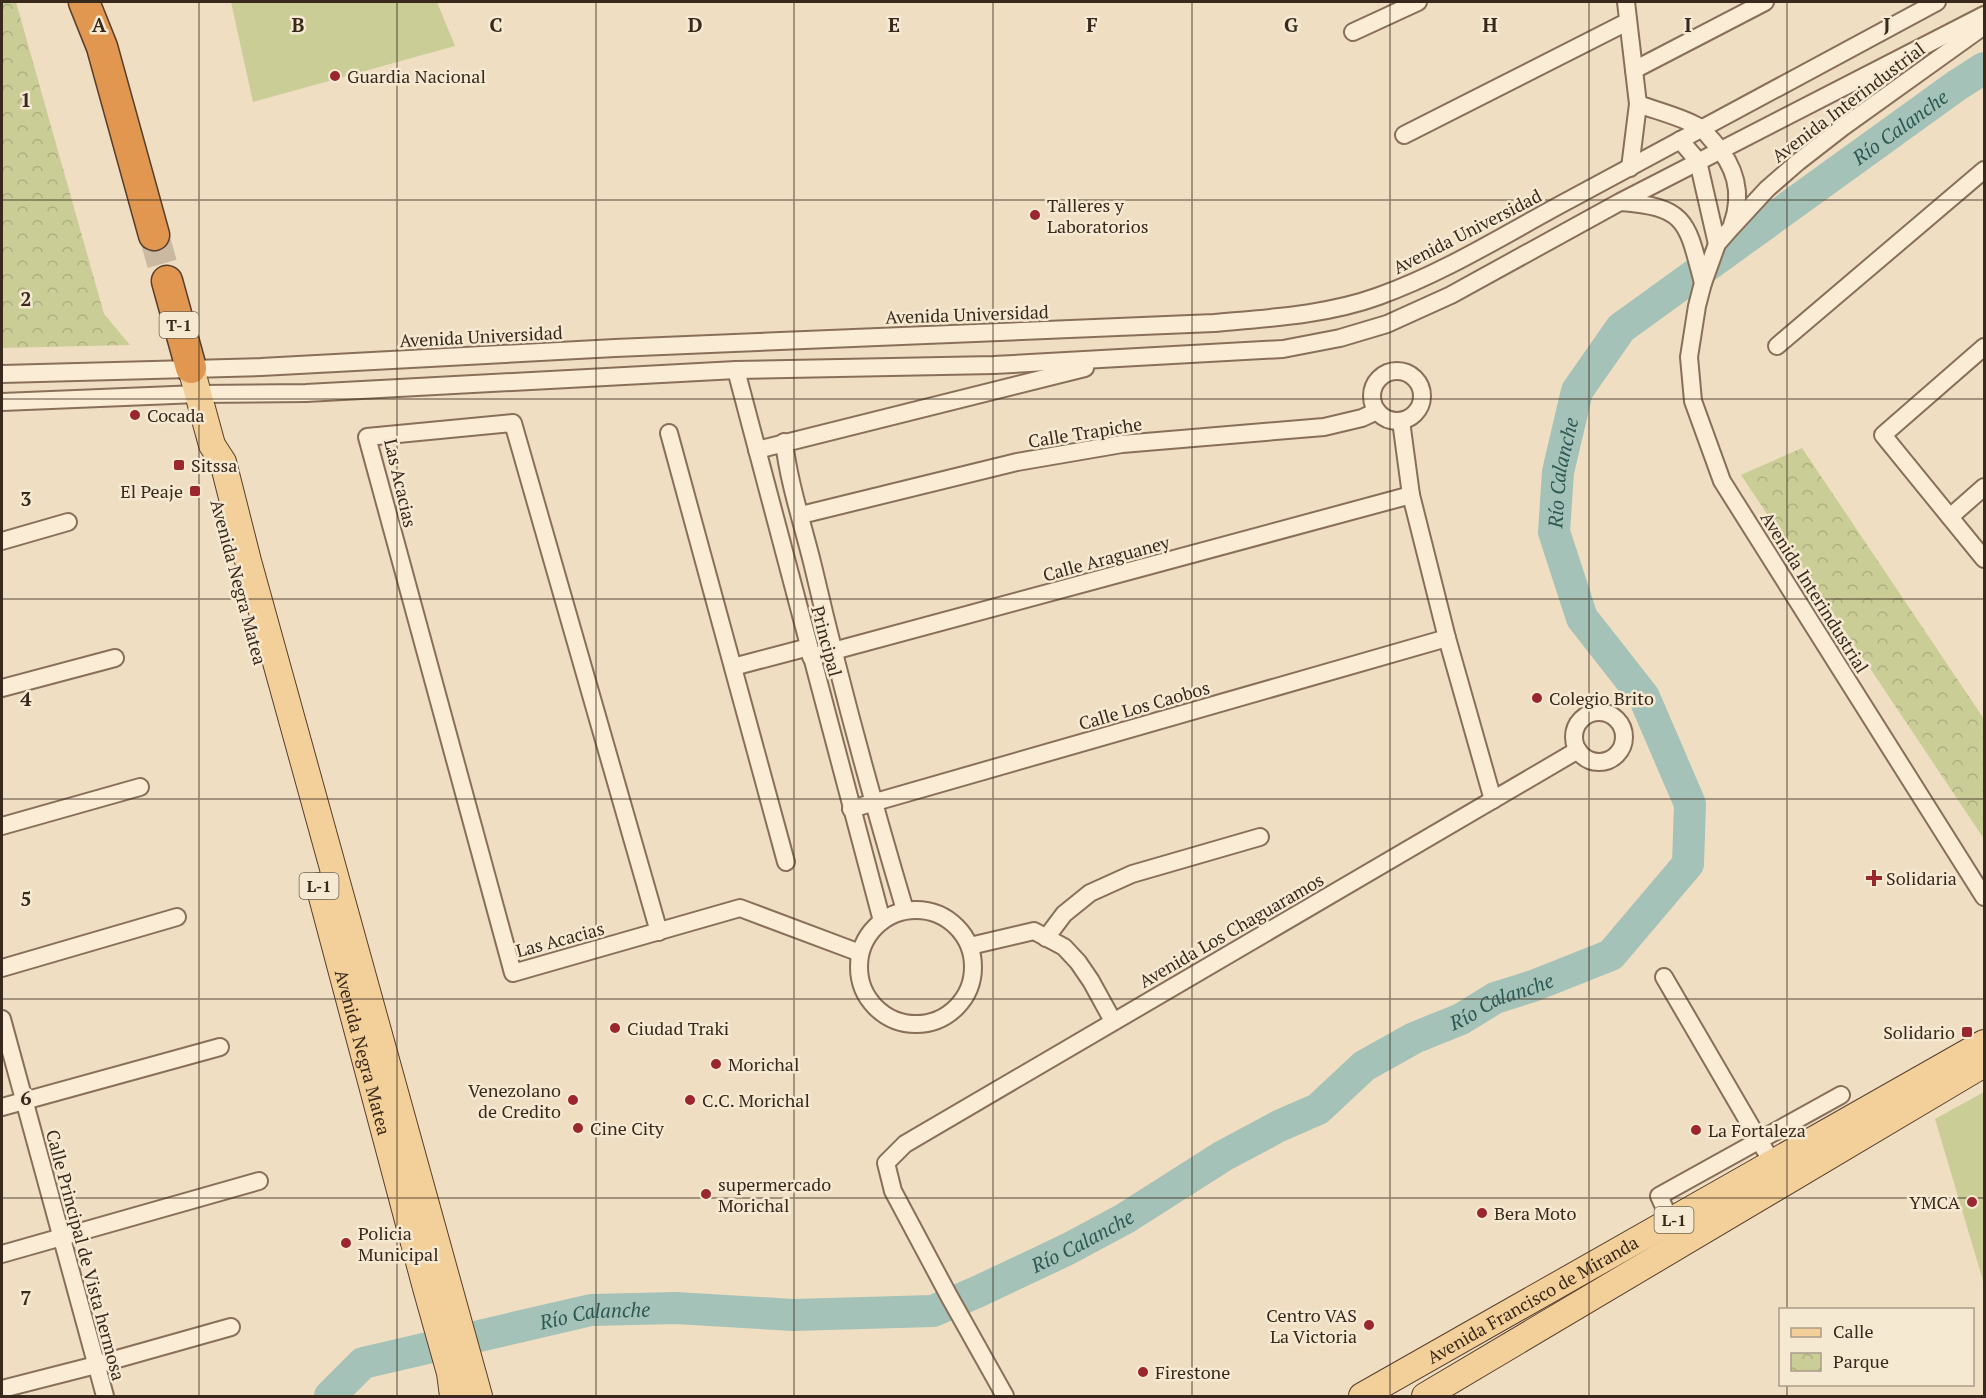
<svg xmlns="http://www.w3.org/2000/svg" width="1986" height="1398" font-family="'PT Serif',serif">
<style>
.park{fill:url(#park-crowns)}
.pitch{fill:#cbcd96}
.lines{fill:none;stroke-linecap:round;stroke-linejoin:round}
.river{stroke:#a4c2b7;stroke-width:32}
.highway-tunnel{stroke:#cbbaa1;stroke-width:30;stroke-dasharray:30 15;stroke-linecap:butt}
.street-casing{stroke:#896f59;stroke-width:20}
.primary-casing{stroke:#573e2d;stroke-width:28}
.highway-casing{stroke:#573e2d;stroke-width:33}
.street{stroke:#faecd5;stroke-width:16}
.primary{stroke:#f3d099;stroke-width:26}
.highway{stroke:#e19750;stroke-width:30}
.grid{fill:none;stroke:#39291d;stroke-width:1.5;stroke-opacity:0.55}
.poi-dot{fill:#9a2730;stroke:#f6e9d2;stroke-width:2}
.labels{text-anchor:middle;dominant-baseline:central;stroke-width:5;stroke-linejoin:round;paint-order:stroke}
.shield{fill:#f6e9d2;stroke:#726353;stroke-width:1.5}
.shield-label{font-size:16px;font-weight:bold;fill:#39291d}
.poi-label{font-size:18px;fill:#39291d;stroke:#f6e9d2;text-anchor:start}
.street-label{font-size:18px;fill:#39291d;stroke:#f6e9d2}
.water-label{font-size:20px;font-style:italic;fill:#2c5953;stroke:#f6e9d2}
.grid-label{font-size:20px;text-anchor:middle;font-weight:bold;fill:#39291d;stroke:#f6e9d2;stroke-width:5;stroke-linejoin:round;paint-order:stroke}
</style>
<defs>
<pattern id="park-crowns" width="20" height="18" patternUnits="userSpaceOnUse" patternTransform="scale(1.5)"><rect width="20" height="18" fill="#cbcd96"/><path d="M2 6a3 3 0 1 1 6 0M12 15a3 3 0 1 1 6 0" fill="none" stroke="#afb081"/></pattern>
</defs>
<rect width="100%" height="100%" fill="#efdec2"/>
<g class="park">
<path d="M2,2H16L104,314L130,345L2,348Z"/>
<path d="M1802,448L1984,719V839L1741,475Z"/>
</g>
<g class="pitch">
<path d="M231,2H437L455,46L253,102Z"/>
<path d="M1984,1092V1284L1935,1119Z"/>
</g>
<g class="lines">
<path class="river" id="s1" d="M330,1396L363,1363L591,1310L676,1308L793,1315L933,1311L977,1292L1068,1249L1124,1219L1223,1156L1279,1126L1318,1109L1364,1066L1414,1038L1461,1019L1495,998L1533,986L1611,955L1688,864L1690,804L1644,697L1582,618L1554,532L1558,472L1577,391L1621,328L1956,86L1984,68"/>
<path class="highway-tunnel" d="M154,235L167,281"/>
<defs>
<g id="street">
<path d="M1626,2L1638,104L1630,168"/>
<path d="M1984,26L1843,127L1798,162L1767,189L1731,228L1717,244L1703,283L1697,306L1689,357L1693,401L1722,481L1984,897"/>
<path d="M1353,32L1418,2"/>
<path d="M1634,70L1765,2"/>
<path d="M1638,104C1657,111 1682,117 1699,127C1704,129 1708,136 1712,140C1735,165 1744,192 1732,225"/>
<path d="M1404,135L1627,22"/>
<path d="M1680,140L1698,161L1717,244"/>
<path d="M1621,202C1688,207 1687,223 1703,283"/>
<path d="M1777,346L1984,170"/>
<path d="M1984,347L1883,435L1984,559"/>
<path d="M736,370L882,921"/>
<circle cx="1397" cy="396" r="25"/>
<path d="M2,374L261,367L615,348L1214,323C1269,318 1327,315 1379,296C1446,272 1507,233 1569,200C1692,134 1814,67 1937,2"/>
<path d="M2,402L198,394L306,393L736,370L994,365L1283,349L1340,338L1387,324L1451,295L1620,202L1984,15"/>
<path d="M1401,421L1411,495L1447,638L1493,800"/>
<path d="M669,433L786,862"/>
<path d="M784,442C789,484 803,525 813,566C840,682 871,796 905,910"/>
<path d="M757,450L1085,368"/>
<path d="M801,515L1017,462L1122,444L1324,427L1362,418L1377,411"/>
<path d="M1950,517L1984,487"/>
<path d="M2,541L68,522"/>
<path d="M811,657L1411,495"/>
<path d="M733,667L809,647"/>
<path d="M2,688L115,658"/>
<circle cx="1599" cy="737" r="25"/>
<path d="M851,809L1447,638"/>
<path d="M2,826L140,787"/>
<circle cx="916" cy="967" r="57"/>
<path d="M659,932L513,423L367,437L513,973L740,908L860,953"/>
<path d="M1046,938L1064,914L1090,893L1132,874L1260,837"/>
<path d="M970,946L1034,931L1064,947L1078,962L1091,981L1113,1021"/>
<path d="M2,968L177,917"/>
<path d="M1664,977L1773,1164"/>
<path d="M2,1019L105,1396"/>
<path d="M2,1107L220,1047"/>
<path d="M1671,1222L1659,1196L1841,1095"/>
<path d="M2,1254L259,1181"/>
<path d="M2,1389L96,1365L231,1327"/>
<path d="M1005,1396L949,1296L893,1191L886,1163L905,1144L1578,750"/>
</g>
<g id="primary">
<path d="M191,368L212,445L223,462L248,561L479,1396"/>
<path id="s2" d="M319,886L426,1288L450,1373L453,1396"/>
<path id="s3" d="M1362,1396L1984,1043"/>
<path d="M1425,1396L1984,1064"/>
</g>
<g id="highway">
<path d="M84,2L102,47L154,235"/>
<path d="M167,281L191,368"/>
</g>
</defs>
<use href="#street" class="street-casing"/>
<use href="#primary" class="primary-casing"/>
<use href="#highway" class="highway-casing"/>
<use href="#street" class="street"/>
<use href="#primary" class="primary"/>
<use href="#highway" class="highway"/>
</g>
<path class="grid" d="M199,2V1396M397,2V1396M596,2V1396M794,2V1396M993,2V1396M1192,2V1396M1390,2V1396M1589,2V1396M1787,2V1310M2,200H1984M2,399H1984M2,599H1984M2,799H1984M2,999H1984M2,1198H1984M1787,1384V1396"/>
<g class="poi-dot">
<circle cx="335" cy="76" r="6"/>
<circle cx="1035" cy="215" r="6"/>
<circle cx="135" cy="415" r="6"/>
<rect x="173" y="459" width="12" height="12" rx="3"/>
<rect x="189" y="485" width="12" height="12" rx="3"/>
<circle cx="1537" cy="698" r="6"/>
<path d="M1871 869h6v6h6v6h-6v6h-6v-6h-6v-6h6z"/>
<circle cx="615" cy="1028" r="6"/>
<rect x="1961" y="1026" width="12" height="12" rx="3"/>
<circle cx="716" cy="1064" r="6"/>
<circle cx="573" cy="1100" r="6"/>
<circle cx="690" cy="1100" r="6"/>
<circle cx="578" cy="1128" r="6"/>
<circle cx="1696" cy="1130" r="6"/>
<circle cx="706" cy="1194" r="6"/>
<circle cx="1972" cy="1202" r="6"/>
<circle cx="1482" cy="1213" r="6"/>
<circle cx="346" cy="1243" r="6"/>
<circle cx="1369" cy="1325" r="6"/>
<circle cx="1143" cy="1372" r="6"/>
</g>
<g class="labels">
<g class="shield">
<rect x="159.5" y="312" width="39" height="26" rx="4.5"/>
<rect x="299.5" y="873" width="39" height="26" rx="4.5"/>
<rect x="1654.5" y="1207" width="39" height="26" rx="4.5"/>
</g>
<g class="shield-label">
<text x="179" y="325">T-1</text>
<text x="319" y="886">L-1</text>
<text x="1674" y="1220">L-1</text>
</g>
<g class="poi-label">
<text x="347" y="76">Guardia Nacional</text>
<text x="1047" y="205">Talleres y<tspan x="1047" dy="21">Laboratorios</tspan></text>
<text x="147" y="415">Cocada</text>
<text x="191" y="465">Sitssa</text>
<text x="183" y="491" text-anchor="end">El Peaje</text>
<text x="1549" y="698">Colegio Brito</text>
<text x="1886" y="878">Solidaria</text>
<text x="627" y="1028">Ciudad Traki</text>
<text x="1955" y="1032" text-anchor="end">Solidario</text>
<text x="728" y="1064">Morichal</text>
<text x="561" y="1090" text-anchor="end">Venezolano<tspan x="561" dy="21">de Credito</tspan></text>
<text x="702" y="1100">C.C. Morichal</text>
<text x="590" y="1128">Cine City</text>
<text x="1708" y="1130">La Fortaleza</text>
<text x="718" y="1184">supermercado<tspan x="718" dy="21">Morichal</tspan></text>
<text x="1960" y="1202" text-anchor="end">YMCA</text>
<text x="1494" y="1213">Bera Moto</text>
<text x="358" y="1233">Policia<tspan x="358" dy="21">Municipal</tspan></text>
<text x="1357" y="1315" text-anchor="end">Centro VAS<tspan x="1357" dy="21">La Victoria</tspan></text>
<text x="1155" y="1372">Firestone</text>
</g>
<g class="street-label">
<text transform="translate(1848 102) rotate(-37)">Avenida Interindustrial</text>
<text transform="translate(1467 231) rotate(-27)">Avenida Universidad</text>
<text transform="translate(967 314) rotate(-2)">Avenida Universidad</text>
<text transform="translate(481 336) rotate(-3)">Avenida Universidad</text>
<text transform="translate(1085 432) rotate(-9)">Calle Trapiche</text>
<text transform="translate(401 483) rotate(77)">Las Acacias</text>
<text transform="translate(1106 558) rotate(-15)">Calle Araguaney</text>
<text transform="translate(239 582) rotate(75)">Avenida Negra Matea</text>
<text transform="translate(1815 592) rotate(58)">Avenida Interindustrial</text>
<text transform="translate(827 641) rotate(75)">Principal</text>
<text transform="translate(1144 705) rotate(-16)">Calle Los Caobos</text>
<text transform="translate(1231 930) rotate(-30)">Avenida Los Chaguaramos</text>
<text transform="translate(560 939) rotate(-15)">Las Acacias</text>
<text stroke="none"><textPath href="#s2" startOffset="172">Avenida Negra Matea</textPath></text>
<text transform="translate(86 1255) rotate(75)">Calle Principal de Vista hermosa</text>
<text stroke="none"><textPath href="#s3" startOffset="196">Avenida Francisco de Miranda</textPath></text>
</g>
<g class="water-label">
<text stroke="none"><textPath href="#s1" startOffset="2444">Río Calanche</textPath></text>
<text stroke="none"><textPath href="#s1" startOffset="1940">Río Calanche</textPath></text>
<text stroke="none"><textPath href="#s1" startOffset="1274">Río Calanche</textPath></text>
<text stroke="none"><textPath href="#s1" startOffset="788">Río Calanche</textPath></text>
<text stroke="none"><textPath href="#s1" startOffset="284">Río Calanche</textPath></text>
</g>
</g>
<g class="grid-label">
<text x="99" y="32">A</text>
<text x="298" y="32">B</text>
<text x="496" y="32">C</text>
<text x="695" y="32">D</text>
<text x="894" y="32">E</text>
<text x="1092" y="32">F</text>
<text x="1291" y="32">G</text>
<text x="1490" y="32">H</text>
<text x="1688" y="32">I</text>
<text x="1887" y="32">J</text>
<text x="26" y="107">1</text>
<text x="26" y="306">2</text>
<text x="26" y="506">3</text>
<text x="26" y="706">4</text>
<text x="26" y="906">5</text>
<text x="26" y="1105">6</text>
<text x="26" y="1305">7</text>
</g>
<rect width="1986" height="1398" fill="none" stroke="#39291d" stroke-width="6"/>
<rect x="1779" y="1308" width="195" height="78" fill="#f6e9d2" stroke="#aa9c8a" stroke-width="1.5"/>
<rect x="1791" y="1328" width="30" height="9" fill="#f3d099" stroke="#aa9c8a" stroke-width="1.5"/>
<text x="1833" y="1338" font-size="18" fill="#39291d">Calle</text>
<rect x="1791" y="1353" width="30" height="18" fill="url(#park-crowns)" stroke="#aa9c8a" stroke-width="1.5"/>
<text x="1833" y="1368" font-size="18" fill="#39291d">Parque</text>
</svg>
